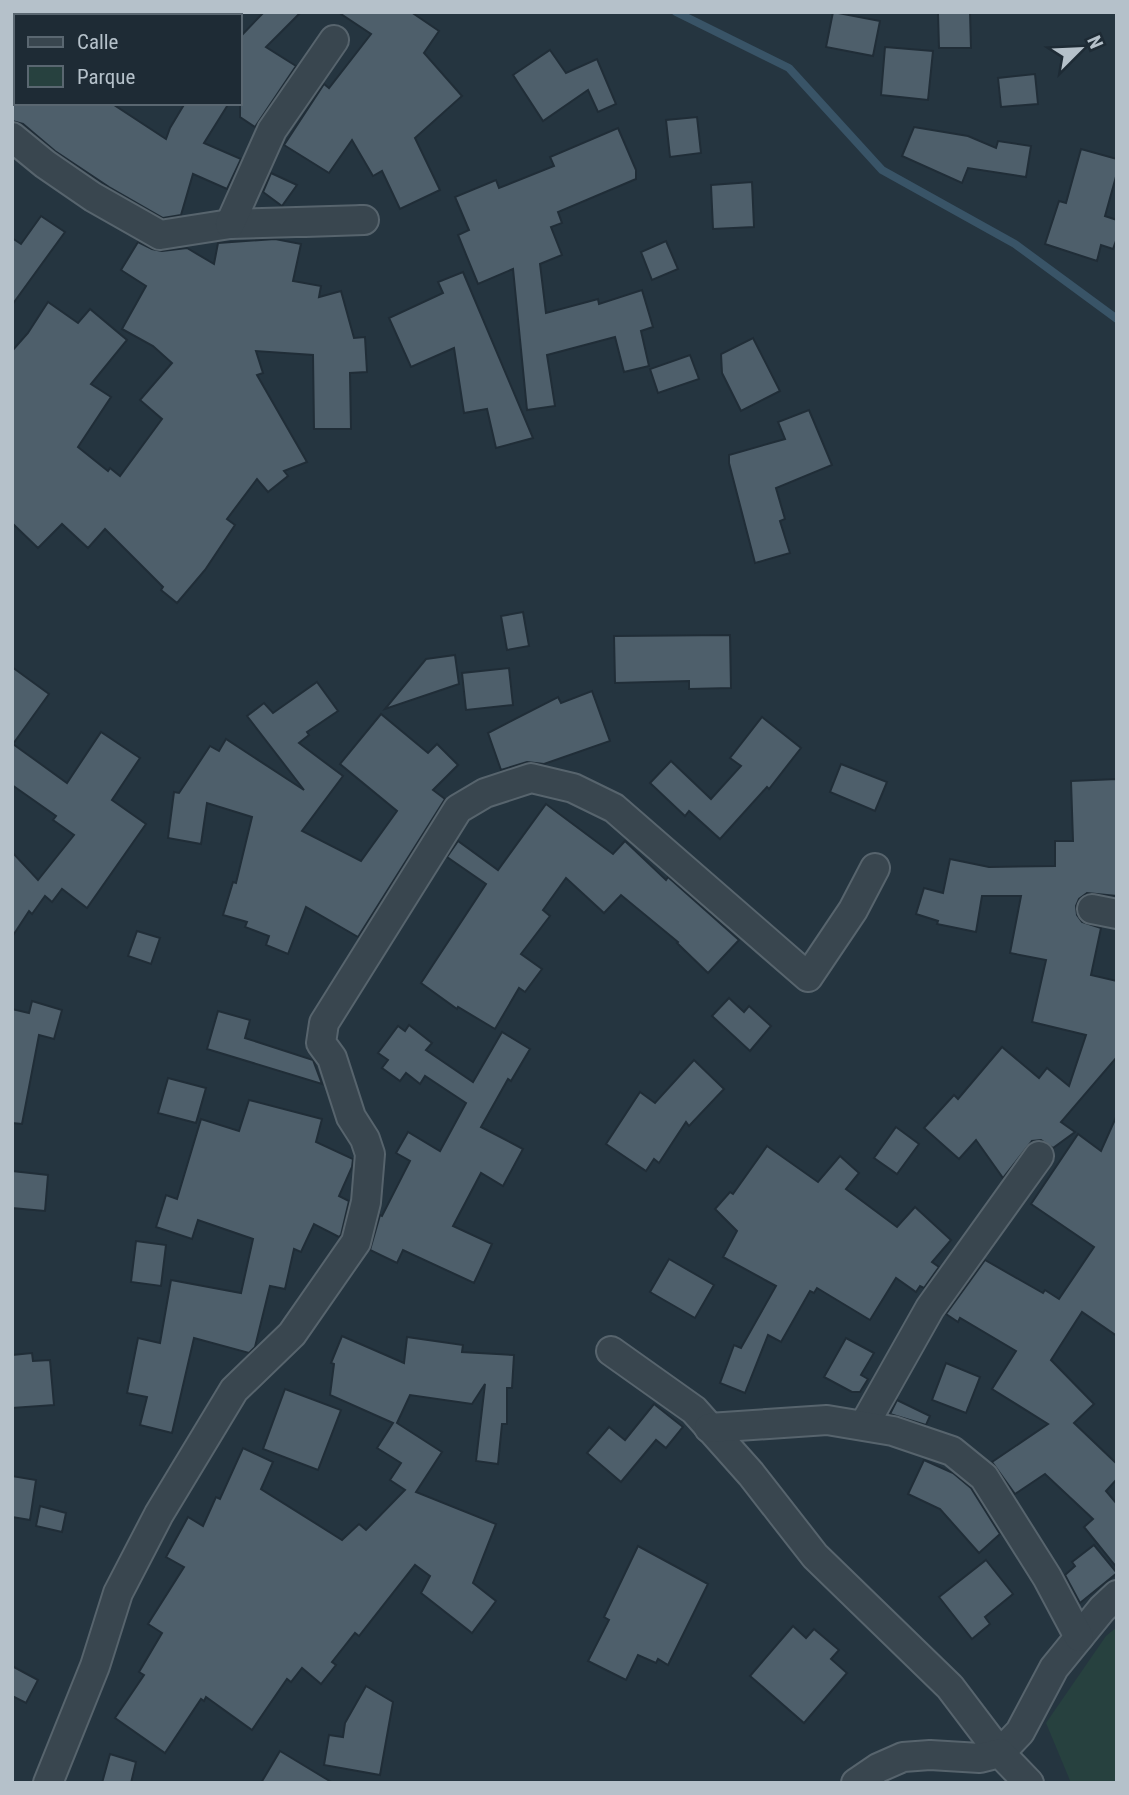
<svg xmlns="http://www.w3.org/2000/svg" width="1129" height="1795" font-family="'Roboto Condensed',sans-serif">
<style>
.green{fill:#27413f}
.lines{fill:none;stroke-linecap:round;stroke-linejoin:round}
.stream{stroke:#395467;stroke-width:8}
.building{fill:#4e5f6b;stroke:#202d37;stroke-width:2}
.street-casing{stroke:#57646d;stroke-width:32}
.street{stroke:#39464f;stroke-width:28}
</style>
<rect width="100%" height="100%" fill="#253540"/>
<path class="green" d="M1117,1627V1783H1071L1046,1723L1106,1636Z"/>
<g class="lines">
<path class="stream" d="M676,12L789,68L882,170L1015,244L1117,319"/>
</g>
<g class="building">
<path d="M264,12H301L266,47L296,66L255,127L240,117V37Z"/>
<path d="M338,12H411L439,31L424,53L462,96L415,138L440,190L400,209L382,171L373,176L352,140L329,173L284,145L324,84L329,88L371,34Z"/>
<path d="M833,12L880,21L873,56L826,47Z"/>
<path d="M970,12L971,48H939L938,13Z"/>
<path d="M885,47L933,51L928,100L881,95Z"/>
<path d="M550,50L566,73L597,59L616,104L598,112L588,90L543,121L513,75Z"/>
<path d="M1035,74L1038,104L1001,107L998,78Z"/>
<path d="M12,103H111L166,139L170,128L185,103H229L204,143L241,159L227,189L193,174L181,215L163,218L109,187L55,151L23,124L12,121Z"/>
<path d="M697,117L701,153L670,157L666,120Z"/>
<path d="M914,127L968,136L996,148L998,141L1031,146L1026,177L968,168L962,183L902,156Z"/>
<path d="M618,128L636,170V179L558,212L562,223L551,227L562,255L540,264L546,313L598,299L599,304L642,290L653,327L641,331L649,366L624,372L615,337L547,355L555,406L527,410L513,269L478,284L458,235L469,230L455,197L496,180L499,188L554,166L550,157Z"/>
<path d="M1081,149L1117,159V173L1105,216L1117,220V238L1113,249L1101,245L1097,261L1045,244L1059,201L1066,203Z"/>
<path d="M271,173L297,185L282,206L263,192Z"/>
<path d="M752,182L754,227L713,229L711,185Z"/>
<path d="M41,216L65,232L12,305V238L21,244Z"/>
<path d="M275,239L301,244L293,281L321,286L319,297L341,291L354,338L365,337L367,372L350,373L351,429H314L313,355L256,351L263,373L257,375L307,462L284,471L288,476L268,492L257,479L227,519L235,525L205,570L177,603L161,590L163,587L105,529L88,548L62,524L38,548L12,523V351L28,333L48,302L78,323L90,309L127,340L91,384L111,397L78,447L108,471L110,468L120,476L162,419L140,400L172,363L153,346L122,329L146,286L121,270L138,242L152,249L162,251L187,248L214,264L218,243Z"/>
<path d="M666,241L678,269L652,280L641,252Z"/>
<path d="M463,272L533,438L496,448L487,409L464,413L454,348L411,367L389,318L443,293L438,282Z"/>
<path d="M753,338L780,391L741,411L722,373L721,354Z"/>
<path d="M690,355L699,379L658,393L650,369Z"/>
<path d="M809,410L832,465L776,488L785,519L780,521L790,553L755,563L729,463V455L785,439L778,422Z"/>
<path d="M523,612L529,646L507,650L501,616Z"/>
<path d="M730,635L731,688L689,689V681L615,683L614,636Z"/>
<path d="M455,655L459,684L385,709L426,659Z"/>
<path d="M12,667L49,694L13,744L67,783L101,732L140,758L112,800L146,824L87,908L62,889L52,902L45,896L32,914L29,911L12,937V852L38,880L74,835L53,820L56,816L12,785Z"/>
<path d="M509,668L513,705L466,710L462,673Z"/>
<path d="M317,682L338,711L307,732L309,735L299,743L343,776L302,831L361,861L397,811L340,764L381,714L428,753L437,744L458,765L433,790L445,799L358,937L306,907L288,954L266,945L269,936L245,927L247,922L223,915L233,882L236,883L252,817L207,803L201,844L168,838L174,792L179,793L210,746L219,751L226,739L304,790L247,716L264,703L273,713Z"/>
<path d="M592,691L610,741L544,764L527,762L501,770L488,733L558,697L561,703Z"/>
<path d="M762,717L801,748L769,789L767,787L720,839L689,811L685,816L650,783L671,761L711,799L741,766L730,758Z"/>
<path d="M841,764L887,782L875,811L830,792Z"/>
<path d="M1117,779V896L1087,893L1079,899L1076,906L1077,915L1082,922L1101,928L1091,975L1117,981V1057L1061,1122L1075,1132L1053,1148L1041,1140L1032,1141L1003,1178L976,1140L959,1159L924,1128L954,1095L958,1099L1002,1047L1039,1078L1047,1068L1069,1086L1086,1035L1032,1022L1046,960L1010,953L1021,896H982L976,932L937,924L938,921L916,914L924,888L943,893L950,859L989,867L1055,866V841H1073L1071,781Z"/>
<path d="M546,804L613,854L625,841L666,880L668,877L739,940L708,973L677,943L678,942L621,895L604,913L566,878L543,910L550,916L521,954L542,969L525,992L519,988L495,1029L458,1007L457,1009L421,983L486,884L447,857L458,841L498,870Z"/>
<path d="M137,931L160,938L151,964L128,956Z"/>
<path d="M729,998L744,1012L749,1006L771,1026L750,1051L712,1016Z"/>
<path d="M32,1001L62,1010L54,1039L39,1035L22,1124L12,1123V1009L29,1013Z"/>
<path d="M218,1011L250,1020L245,1038L313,1060L322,1084L207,1049Z"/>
<path d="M409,1025L432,1043L426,1050L473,1082L502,1032L530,1049L511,1081L508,1079L481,1127L523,1149L503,1186L481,1173L453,1226L492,1244L474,1283L403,1250L397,1263L370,1250L380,1215L382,1216L410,1161L396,1153L408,1132L440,1151L466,1103L425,1076L420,1084L406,1073L400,1081L382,1068L388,1060L378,1053L398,1026L405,1031Z"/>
<path d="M694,1060L724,1089L689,1126L686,1122L659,1163L654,1159L646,1171L606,1144L640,1092L655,1103Z"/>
<path d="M168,1078L206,1088L196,1123L158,1113Z"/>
<path d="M249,1100L322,1119L316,1142L353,1159L352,1167L339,1196L349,1201L341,1235L339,1237L314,1224L301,1252L294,1249L285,1289L270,1286L255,1347L249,1353L194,1338L172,1433L140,1425L147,1397L127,1393L138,1338L160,1343L171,1280L241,1293L253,1239L198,1220L192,1239L156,1227L166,1195L177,1199L201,1119L239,1131Z"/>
<path d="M1117,1115V1336L1082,1312L1051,1360L1094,1404L1074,1423L1117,1464V1479L1106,1491L1117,1504V1568L1084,1527L1093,1519L1045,1474L1015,1494L992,1462L1048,1424L992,1389L1016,1351L960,1318L958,1322L946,1314L985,1260L1043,1293L1045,1290L1059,1299L1094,1247L1031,1204L1078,1134L1101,1151Z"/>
<path d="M896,1127L919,1144L897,1174L874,1158Z"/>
<path d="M767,1146L818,1182L840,1156L859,1173L846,1189L897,1227L915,1207L951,1240L932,1262L939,1267L924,1288L920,1286L916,1292L896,1278L870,1320L817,1288L814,1293L810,1291L781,1342L768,1335L745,1393L720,1383L734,1345L741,1348L776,1286L723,1257L737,1231L715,1209L730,1192L733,1194Z"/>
<path d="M12,1171L48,1175L45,1211L12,1208Z"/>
<path d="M136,1241L166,1245L161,1286L131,1282Z"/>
<path d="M669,1259L714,1285L695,1318L650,1292Z"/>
<path d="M342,1336L404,1363L407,1337L463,1345L462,1352L514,1355L512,1388H507V1424H502L498,1464L476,1461L485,1384L472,1404L410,1395L397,1423L442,1452L416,1492L496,1524L473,1583L496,1601L472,1633L421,1593L430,1576L415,1565L359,1636L355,1633L332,1662L336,1665L321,1684L302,1668L291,1682L287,1679L252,1730L206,1697L204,1701L201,1699L165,1753L115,1718L144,1675L139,1672L162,1633L148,1624L184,1567L166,1557L188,1517L203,1526L216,1497L220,1499L243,1448L273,1462L261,1489L342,1540L359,1524L366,1530L405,1490L390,1480L401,1463L377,1448L393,1423L330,1395L334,1364L331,1363Z"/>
<path d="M846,1338L874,1353L861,1375L868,1379L860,1392H852L824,1377Z"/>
<path d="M32,1353L33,1361L50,1360L54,1405L12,1408V1355Z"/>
<path d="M946,1363L980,1377L966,1413L932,1400Z"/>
<path d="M285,1389L341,1410L318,1470L263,1449Z"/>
<path d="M897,1400L930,1416L926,1425L890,1414Z"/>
<path d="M654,1404L683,1427L666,1448L656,1440L621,1482L587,1453L609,1427L625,1440Z"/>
<path d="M924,1460L953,1473L971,1488L1000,1534L979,1553L940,1509L908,1494Z"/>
<path d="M12,1476L36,1480L30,1520L12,1517Z"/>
<path d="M40,1506L66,1513L62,1532L36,1526Z"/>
<path d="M1094,1545L1117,1573L1080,1603L1065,1575L1075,1566L1072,1562Z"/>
<path d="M638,1546L708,1584L668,1665L658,1659L656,1663L638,1655L626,1680L588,1661L609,1620L604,1617Z"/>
<path d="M986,1560L1013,1594L985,1617L990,1624L972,1639L939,1597Z"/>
<path d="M793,1626L806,1638L814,1629L839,1650L831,1659L847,1673L804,1723L750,1676Z"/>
<path d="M12,1666L38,1680L26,1703L12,1696Z"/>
<path d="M366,1686L393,1702L380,1775L324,1765L329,1735L343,1737L345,1723Z"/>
<path d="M280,1751L333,1783H261Z"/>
<path d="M110,1754L136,1762L131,1783H102Z"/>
</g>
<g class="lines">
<defs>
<g id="street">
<path d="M12,137L45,164L93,197L160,235L230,224L364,220L305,222"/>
<path d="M230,224L272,130L334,40"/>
<path d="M1092,909L1117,914"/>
<path d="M611,1351L694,1410L751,1474L815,1556L950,1687L1000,1753L1020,1732L1054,1668L1102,1609L1117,1595"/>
<path d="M864,1425L930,1308L1039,1156"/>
<path d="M709,1428L827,1420L893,1431L952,1451L984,1477L1047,1577L1079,1637"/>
<path d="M48,1783L95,1666L118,1593L159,1514L234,1390L292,1334L356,1242L366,1202L370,1154L365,1139L351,1117L332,1058L321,1043L324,1023L458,809L485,793L531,778L573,788L614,808L808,977L853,910L875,868"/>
<path d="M856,1783L878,1768L903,1757L930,1755L980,1758L1000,1753L1029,1783"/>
</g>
</defs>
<use href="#street" class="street-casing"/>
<use href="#street" class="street"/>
</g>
<rect width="1129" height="1795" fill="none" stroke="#b5c1ca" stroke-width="28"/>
<rect x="14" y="14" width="228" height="91" fill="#1e2b35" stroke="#5a6771" stroke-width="2"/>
<rect x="28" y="37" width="35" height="10" fill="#39464f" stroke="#5a6771" stroke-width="2"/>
<text x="77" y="49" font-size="21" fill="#b5c1ca">Calle</text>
<rect x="28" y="66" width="35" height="21" fill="#27413f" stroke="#5a6771" stroke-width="2"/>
<text x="77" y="84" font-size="21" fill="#b5c1ca">Parque</text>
<g transform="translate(1080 49) rotate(66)" stroke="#1e2b35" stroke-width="5" paint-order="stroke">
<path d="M0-5L12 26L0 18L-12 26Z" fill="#b5c1ca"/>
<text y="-10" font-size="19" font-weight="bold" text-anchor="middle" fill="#b5c1ca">N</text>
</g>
</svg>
